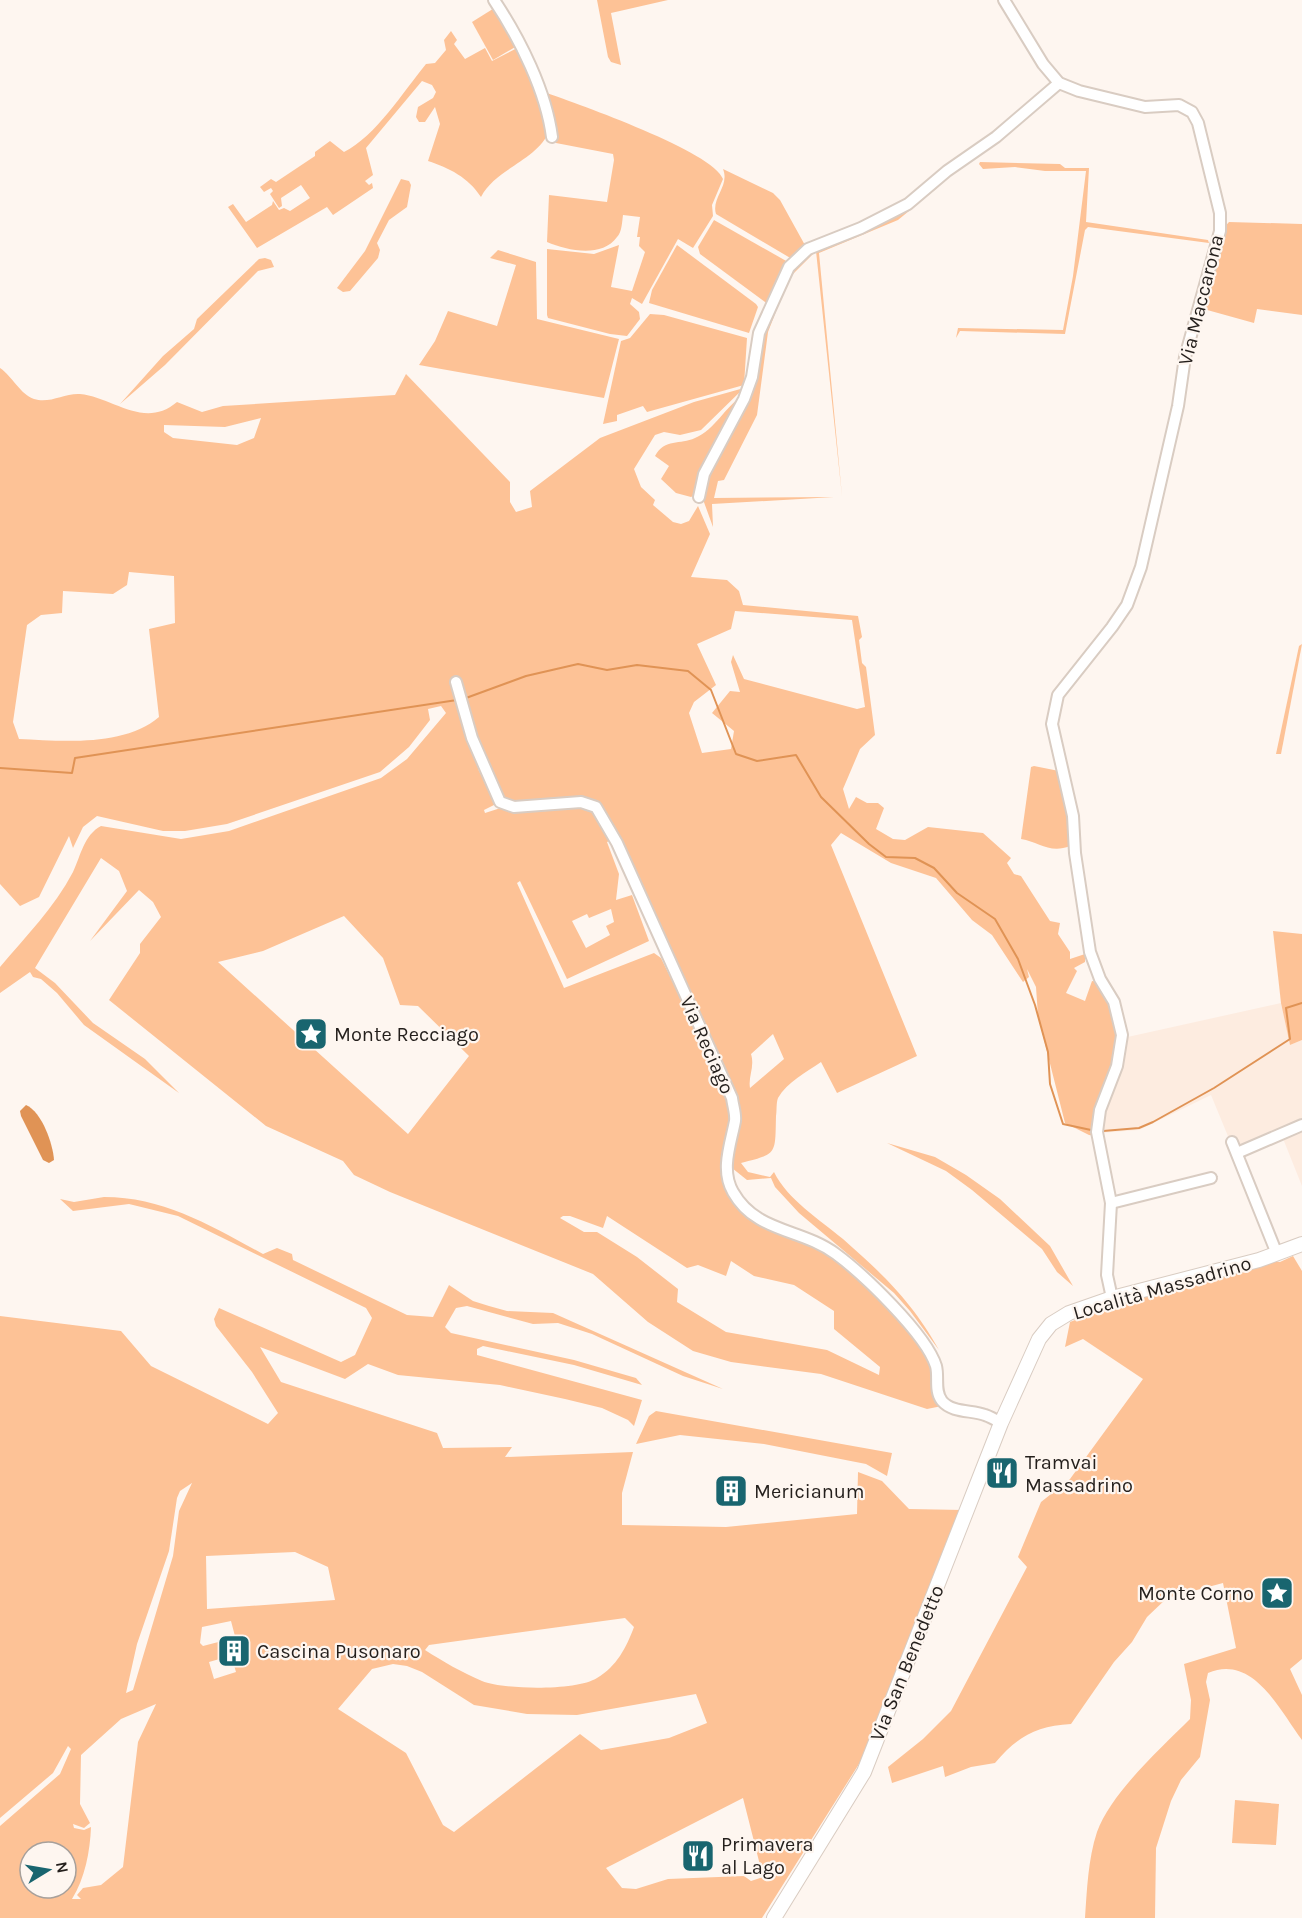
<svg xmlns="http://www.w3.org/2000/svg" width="1302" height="1918" font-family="Karla,sans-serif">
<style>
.built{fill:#fdece0}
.green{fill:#fdc296;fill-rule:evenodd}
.water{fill:#e09355}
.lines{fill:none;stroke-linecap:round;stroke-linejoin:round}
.stream{stroke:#e09355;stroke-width:2}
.minor-casing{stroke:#d9ccc2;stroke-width:14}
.major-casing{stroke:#d9ccc2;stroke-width:16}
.minor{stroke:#fff;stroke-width:10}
.major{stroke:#fff;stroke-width:14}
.labels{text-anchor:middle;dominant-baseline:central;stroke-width:4.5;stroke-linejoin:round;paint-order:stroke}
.street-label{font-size:20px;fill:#241f1c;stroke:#fef6f0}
.poi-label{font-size:20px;fill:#241f1c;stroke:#fef6f0;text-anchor:start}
</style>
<rect width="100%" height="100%" fill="#fef6f0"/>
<path class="built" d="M1281,1003L1290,1045L1302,1040V1186L1282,1136L1237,1158L1211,1095L1139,1130L1100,1133L1123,1038Z"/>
<g class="green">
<path d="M597,0H668L611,13L621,65L611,62L608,57Z"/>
<path d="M496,7L517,46L493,60L472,22Z"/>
<path d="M451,31L457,40L454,44L465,59L485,48L492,61L519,47L550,130C537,161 496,168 481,197C468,177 449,168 428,161L440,124L435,107L425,122H419L416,117L418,107L433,98L436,92L432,85L422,81L366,148L373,175L365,181L369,185L372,183L373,188L333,215L327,207L257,248L228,207L233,204L246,222L272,205L273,201L279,210L284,208L290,211L310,198L301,185L281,198L282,206L279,208L270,194L273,191L271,188L264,192L260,187L271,179L276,182L315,156V152L330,141L344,152C376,136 403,92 426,64L435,63L446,50L444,40Z"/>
<path d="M547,93C578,104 714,152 723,179L712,205L713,216L693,248L678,239L642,304L632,298L630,304L639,312L640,319L627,336L610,334L548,318L547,315V249L594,254L619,245L611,287L632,291L645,252L639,246L640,237H637L640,217L623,215C622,222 622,232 617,237C602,258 568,251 547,242L549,195L607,202L614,160L613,154L556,143Z"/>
<path d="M980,162L1060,164L1065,168H1089L1086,222L1208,240L1209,243L1088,227L1085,230L1065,334L960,331L956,338L958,328L1063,330L1073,276L1086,171H1045L1015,167L983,169L979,164Z"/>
<path d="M723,169L773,193L780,200L806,247L792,259L716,214C711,198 730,186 723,169Z"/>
<path d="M401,179L409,181L411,185L407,207L389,220L377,243L380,250L378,258L350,291L343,292L337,288L365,251Z"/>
<path d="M936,185L937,188L898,220L819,253L842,496L816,251L792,275L782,296L768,332L757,415L724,480L718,481L714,498L834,497L712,504L713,527L701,494L702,481L747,397L762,337L790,272L809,252Z"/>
<path d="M714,220L788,262L769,305L700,254L698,247Z"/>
<path d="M1229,222L1302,224V315L1257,309L1254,323L1200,308L1221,231Z"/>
<path d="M677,245L756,304L758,307L749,333L649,303L652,290Z"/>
<path d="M498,250L536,262L537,319L619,339L604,398L419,365L435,341L448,311L497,326L516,265L490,258Z"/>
<path d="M265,258L271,260L274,267L258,271L165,365L120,404L163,356L194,329L197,319L259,259Z"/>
<path d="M650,314L664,315L747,338L744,385L647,412L643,406L617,415V421L603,424L621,341L630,338Z"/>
<path d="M0,368C12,376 21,395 34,399C50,404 64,393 80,394C113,397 144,430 177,402L202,412L223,406L395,395L406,374L510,482V502L516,512L532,507L530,491L600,438L694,402L744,388L701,430L680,435L664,432L655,435L634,469L641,487L655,500L653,505L673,522L681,524L689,521L698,506L710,534L691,577L727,580L739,591L743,605L858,616L862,637L859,640L862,663L866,667L875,735L860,749L843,789L849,809L856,797L867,803H878L884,808L876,829L893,839L905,840L928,827L983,833L1011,858L1007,863L1014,874L1021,876L1050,921L1060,923L1058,934L1070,952V959L1085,954V962L1074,968L1077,971L1066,993L1085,1001L1092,981L1098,982L1111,1005L1119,1043L1097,1136L1089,1135L1065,1123L1038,1016L1036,987L1027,969L1029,977L1023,982L992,935L972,920L936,878L891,863L841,833L831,845L917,1056L837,1093L821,1062C807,1072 787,1082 778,1098C776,1103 777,1111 776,1116C775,1154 778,1154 741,1163L748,1172L770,1177L774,1172C787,1199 820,1220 843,1239C885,1276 912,1302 939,1350L910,1311L894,1293L799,1213L775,1187L771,1178L747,1180L732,1168L738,1113L617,838L607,842L619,874L616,900L632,895L649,941L567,979L520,881L517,883L564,988L654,953L661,958L730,1099C732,1126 715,1170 728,1194C749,1233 802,1234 836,1257C846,1263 855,1274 864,1281C908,1321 928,1348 942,1406L927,1409L821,1374L731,1362L693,1351L648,1322L593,1274L390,1192L354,1175L343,1161L266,1126L109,1000L140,953V944L161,917L153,902L139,890L90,941L127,891L119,871L101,858L35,968L55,983L93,1023L145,1059L179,1093L84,1025L57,993L41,979L33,977L30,972L0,993V967C26,936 54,908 73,872C81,855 84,835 101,826L181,839L229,831L381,778L407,759L446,713L441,706L428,709L430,720L409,747L380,772L227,824L185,831H163L97,816L83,827L73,848L69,836L39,897L20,906L0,884ZM261,418L254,438L237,445L173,438L164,432V425L225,427ZM129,572L174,576L175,623L149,629L159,717C124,747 62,741 19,739L13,722L27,625L41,615L62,613L63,591L113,594L127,585ZM735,611L852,620L865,707L857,709L744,679L733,655L731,662L740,692L730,691L712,713L734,731L731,749L702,753L689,713L694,702L716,685L697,644L731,629ZM463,720L501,798L513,804L485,813L484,810L498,803L479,771ZM611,909L614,922L606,926L610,935L586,948L572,921L587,914L589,918ZM344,916L383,958L400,1005L418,1006L469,1056L408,1134L218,962L263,951ZM773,1034L784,1059L750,1088C748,1076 755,1067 751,1054ZM563,1216H570L603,1228L607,1216L687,1268L698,1265L726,1276L731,1261L754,1276L794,1285L834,1311V1329L880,1367L879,1375L827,1350L726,1332L677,1302L678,1289L637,1257L597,1232H584L560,1218Z"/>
<path d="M744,395L697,494L691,497L676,493L661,479L669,466L655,456C665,438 680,445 695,438C715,430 725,406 744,395Z"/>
<path d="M1302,644L1281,754H1276L1299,646Z"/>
<path d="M1034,766L1059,771L1067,808L1070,846C1050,854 1039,842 1021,839L1031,767Z"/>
<path d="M1273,931L1302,934V1040L1290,1045L1281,1003Z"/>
<path d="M887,1143L935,1157L966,1175L1000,1199L1050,1246L1073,1286L1057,1272L1042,1249L972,1190L946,1171Z"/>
<path d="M104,1197C164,1197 211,1226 263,1254L277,1248L292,1254L293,1260L407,1315L433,1317L449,1285L473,1301L489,1306L507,1311L553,1313L723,1389L683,1376L592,1334L558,1323L533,1324L467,1306L456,1308L445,1327L451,1333L574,1360L636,1378L642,1385L574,1365L483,1346L477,1349V1355L642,1400L634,1426L628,1420L602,1408L565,1399L500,1385L398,1375L368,1364L345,1379L260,1347L281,1382L437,1433L443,1448L512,1447L505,1457L633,1452L622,1493V1525L726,1527L857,1514L858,1472L882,1481L909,1509L963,1510L864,1756L762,1918H0V1826L60,1774L71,1749L68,1746L53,1773L0,1818V1316L121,1331L151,1366L268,1424L278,1413L252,1372L216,1326L214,1319L219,1308L341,1362L355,1355L372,1318L366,1308L178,1216L129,1204L73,1211L60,1199L74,1202ZM192,1483L179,1511L173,1556L133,1690L126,1693L137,1644L169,1551L177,1498L180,1491ZM295,1552L328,1567L335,1600L207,1609L206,1556ZM625,1618L634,1627C626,1648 617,1666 597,1678C577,1691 504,1690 482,1681C463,1673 442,1661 425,1650L429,1645ZM231,1621L241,1659L233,1662L236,1672L214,1679L209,1662L230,1656L226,1640L203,1646L200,1643L202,1627ZM393,1664L407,1666L422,1672L474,1705L527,1714L577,1715L696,1694L707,1723L669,1738L601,1750L580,1734L454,1832L443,1825L406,1753L338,1709L372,1669ZM156,1704L138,1742L123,1867L101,1885L83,1888L77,1895L81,1899H72C85,1878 90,1852 91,1827L84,1830L74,1828L73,1824L84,1828L90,1823L80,1804L81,1755L121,1719ZM743,1798L763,1877L751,1881L744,1876L668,1879L636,1889L622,1888L606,1868ZM30,1852H66V1888H30Z"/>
<path d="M1293,1256L1302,1271V1659L1290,1669L1302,1695V1740C1279,1709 1253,1654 1208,1673L1206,1682L1210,1700L1200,1757L1181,1780L1171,1801L1156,1848L1155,1918H1085C1087,1890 1088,1859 1097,1832C1111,1793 1161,1748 1190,1719L1191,1700L1184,1664L1236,1648L1223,1583L1167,1598L1147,1617L1132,1642L1114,1662L1071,1724C1036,1726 1017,1737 995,1763L971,1767L945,1777L943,1766L892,1783L888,1767L923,1739L951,1711L1027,1567L1018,1557L1041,1502L1070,1479L1143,1379L1083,1339L1065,1347L1070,1322L1103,1309L1111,1302L1273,1261L1280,1262Z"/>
<path d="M656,1411L892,1453L887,1476L866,1464L764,1444L680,1435L636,1444L649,1416Z"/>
<path d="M1235,1800L1279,1804L1276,1845L1232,1843Z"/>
</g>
<path class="water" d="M26,1105C42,1112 53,1144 54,1160L49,1163L43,1160L21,1116L20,1111Z"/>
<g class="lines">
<g class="stream">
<path d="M466,698L526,676L578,664L607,670L637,665L688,671L711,690L736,754L757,761L796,755L821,797L869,844L886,857L915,858L934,868L957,893L995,919L1018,959L1035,1005L1048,1052L1050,1084L1063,1124L1091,1130"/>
<path d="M0,768L72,773L75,758L457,700"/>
<path d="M1103,1131L1139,1128L1153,1122L1214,1088L1290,1039L1286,1008L1302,1003"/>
</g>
<defs>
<g id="minor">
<path d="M494,0C520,39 546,91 552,137"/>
<path d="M1004,0L1043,64L1059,83L1079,91L1145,107L1179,105L1192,112L1198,123L1220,213V231L1185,357L1178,406L1141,567L1127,605L1112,627L1058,695L1052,724L1073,816L1075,853L1090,952L1100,979L1114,1002L1122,1035L1117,1066L1100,1110L1097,1132L1111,1203L1107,1275L1112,1298"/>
<path d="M699,497L704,474L744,399L752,377L759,333L789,267L808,249L861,228L908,204L947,171L996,137L1059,83"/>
<path d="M456,682L472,738L500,802L514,807L581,802L596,807L617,843L732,1098C733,1106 736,1114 735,1121C731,1143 720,1170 733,1192C756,1233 801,1228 836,1254C863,1274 926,1334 936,1366C939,1377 934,1391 942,1401C952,1413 972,1410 985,1415C991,1417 996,1420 1001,1423"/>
<path d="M1232,1142L1277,1254"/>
<path d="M1237,1153L1302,1125"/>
<path d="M1111,1203L1211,1178"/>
</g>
<path id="major" d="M774,1918L864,1772L1001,1423L1039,1339L1051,1324L1069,1313L1112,1298L1259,1260L1302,1244"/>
</defs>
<use href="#minor" class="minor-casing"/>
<use href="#major" class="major-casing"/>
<use href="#minor" class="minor"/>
<use href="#major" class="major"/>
</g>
<defs>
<symbol id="sight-square" viewBox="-11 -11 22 22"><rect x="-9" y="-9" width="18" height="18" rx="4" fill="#19656f" stroke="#fef6f0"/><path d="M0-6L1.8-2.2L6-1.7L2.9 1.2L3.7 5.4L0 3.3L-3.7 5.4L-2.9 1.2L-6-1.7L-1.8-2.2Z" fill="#fff"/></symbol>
<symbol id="restaurant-square" viewBox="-11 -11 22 22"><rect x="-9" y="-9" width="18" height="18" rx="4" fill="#19656f" stroke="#fef6f0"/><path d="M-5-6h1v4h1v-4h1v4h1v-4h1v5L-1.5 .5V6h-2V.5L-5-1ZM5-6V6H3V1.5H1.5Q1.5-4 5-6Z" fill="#fff"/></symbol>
<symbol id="building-square" viewBox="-11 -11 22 22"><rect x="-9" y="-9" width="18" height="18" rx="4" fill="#19656f" stroke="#fef6f0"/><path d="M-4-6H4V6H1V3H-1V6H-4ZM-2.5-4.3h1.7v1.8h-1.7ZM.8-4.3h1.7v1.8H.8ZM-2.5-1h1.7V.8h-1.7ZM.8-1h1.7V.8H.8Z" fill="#fff"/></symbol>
</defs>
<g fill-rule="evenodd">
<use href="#sight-square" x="292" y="1015" width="38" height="38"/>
<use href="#restaurant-square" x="983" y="1454" width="38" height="38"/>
<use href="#building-square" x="712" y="1472" width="38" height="38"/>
<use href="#sight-square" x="1258" y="1574" width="38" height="38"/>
<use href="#building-square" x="215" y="1632" width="38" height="38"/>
<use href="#restaurant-square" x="679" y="1837" width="38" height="38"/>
</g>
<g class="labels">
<g class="street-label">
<text transform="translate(1201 300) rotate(-76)">Via Maccarona</text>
<text transform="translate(707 1045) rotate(66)">Via Reciago</text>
<text transform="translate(1162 1288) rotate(-16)">Località Massadrino</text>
<text transform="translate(907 1663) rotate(-68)">Via San Benedetto</text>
</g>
<g class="poi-label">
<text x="334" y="1034">Monte Recciago</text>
<text x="1025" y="1462">Tramvai<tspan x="1025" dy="23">Massadrino</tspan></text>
<text x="754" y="1491">Mericianum</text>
<text x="1254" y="1593" text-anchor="end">Monte Corno</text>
<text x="257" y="1651">Cascina Pusonaro</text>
<text x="721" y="1844">Primavera<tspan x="721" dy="23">al Lago</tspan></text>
</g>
</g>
<g transform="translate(48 1870) rotate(79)"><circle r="28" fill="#fef6f0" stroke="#a7a09b" stroke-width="1.5"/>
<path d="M0-4.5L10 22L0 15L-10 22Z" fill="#19656f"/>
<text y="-9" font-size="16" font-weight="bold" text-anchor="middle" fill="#241f1c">N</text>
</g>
</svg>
